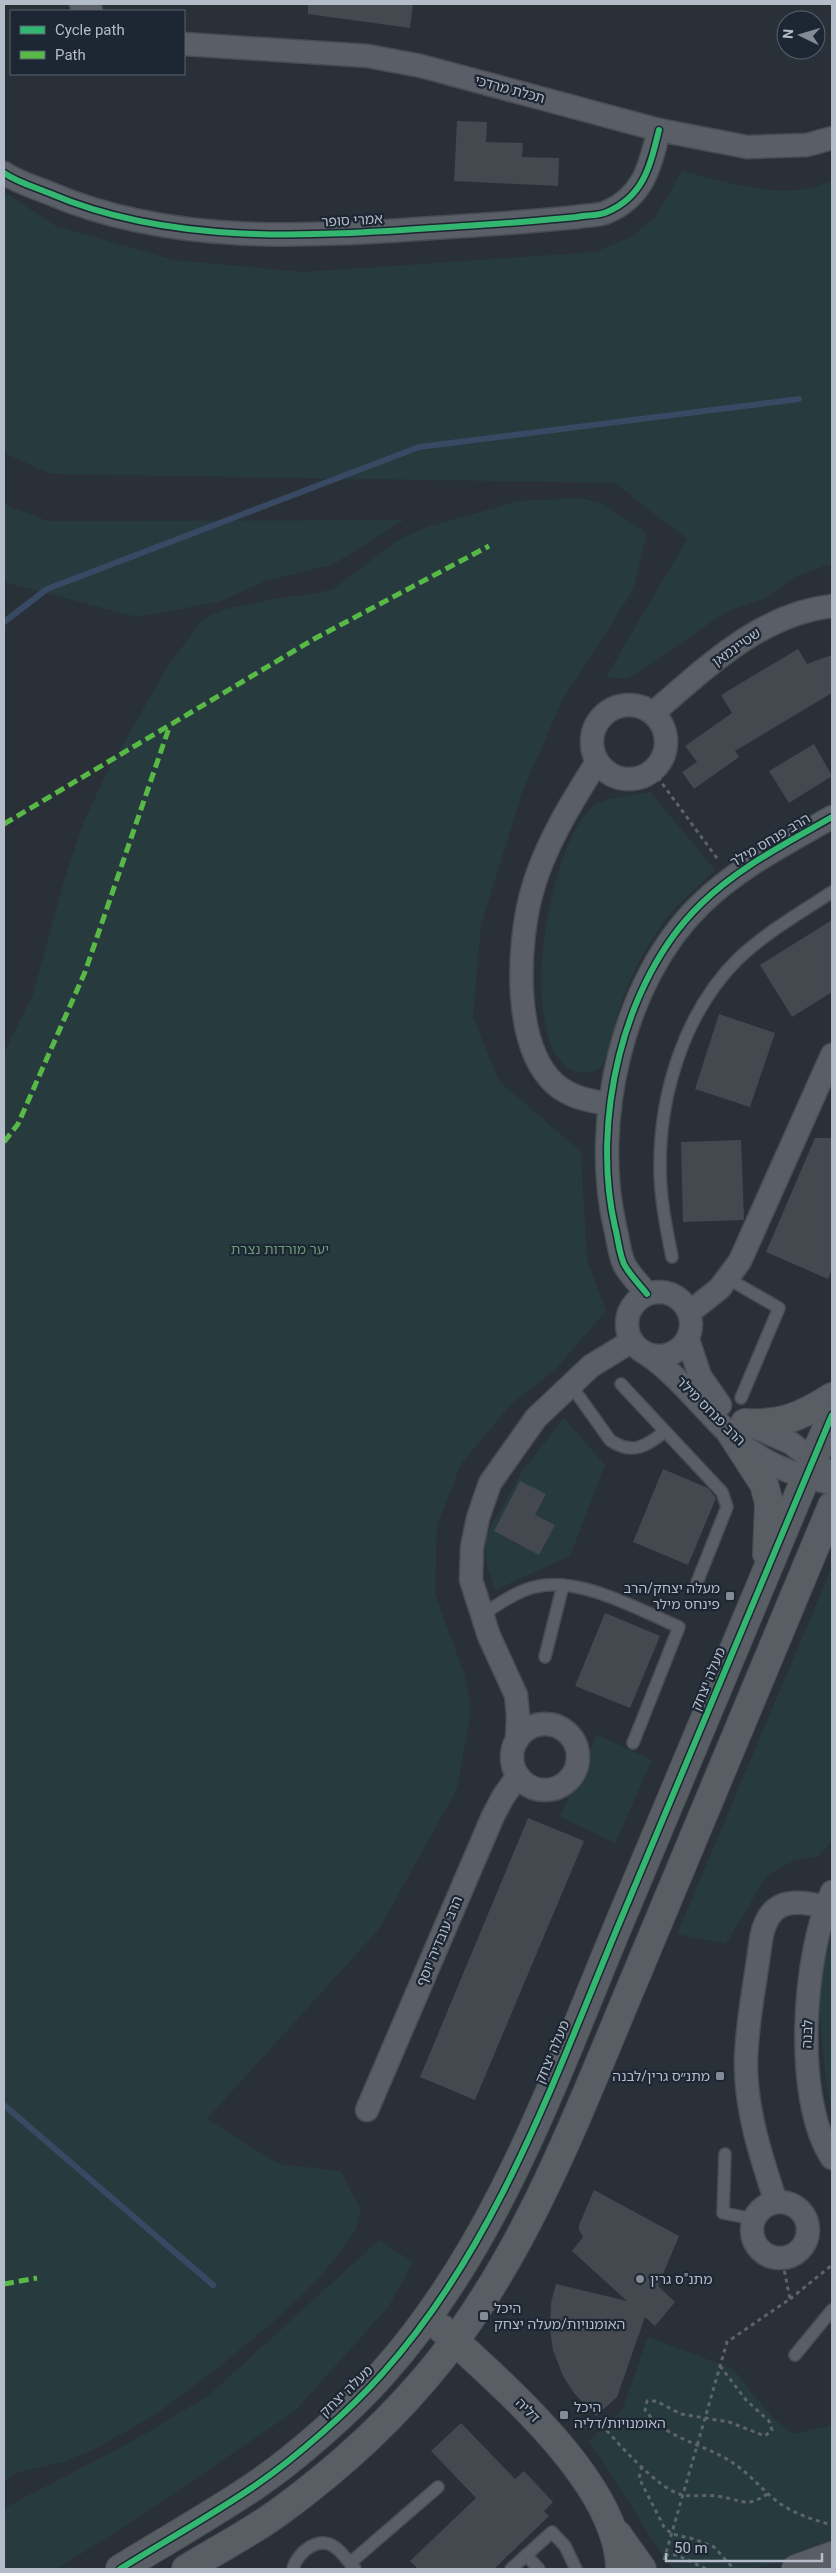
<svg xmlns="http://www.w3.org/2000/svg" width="836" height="2573" font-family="Roboto,'Noto Sans Hebrew',sans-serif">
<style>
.green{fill:#273a3e}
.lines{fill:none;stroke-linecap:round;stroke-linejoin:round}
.stream{stroke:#384963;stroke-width:6}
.building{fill:#444950}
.lane-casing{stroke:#484c53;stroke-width:14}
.street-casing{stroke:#484c53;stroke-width:25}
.secondary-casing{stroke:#484c53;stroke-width:30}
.path{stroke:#5d636a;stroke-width:3;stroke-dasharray:4 4;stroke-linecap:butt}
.lane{stroke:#5a5e66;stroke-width:11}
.street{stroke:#5a5e66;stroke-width:22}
.secondary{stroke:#595d64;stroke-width:28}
.quiet{stroke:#58b947;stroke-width:5;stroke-dasharray:10 5;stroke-linecap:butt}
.cycleway-casing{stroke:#1d2633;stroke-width:9}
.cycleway{stroke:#33b770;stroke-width:6}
.poi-dot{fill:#848b96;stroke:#1d2633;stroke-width:2}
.labels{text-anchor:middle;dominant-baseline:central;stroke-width:4.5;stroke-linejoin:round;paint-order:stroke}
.street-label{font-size:14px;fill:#b4bcc9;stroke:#1d2633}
.park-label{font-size:14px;fill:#6b9a76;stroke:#1d2633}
.poi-label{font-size:14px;fill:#b4bcc9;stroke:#1d2633;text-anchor:start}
</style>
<rect width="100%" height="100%" fill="#2a3038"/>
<g class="green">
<path d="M682,171C731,183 783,202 832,181V566H824L795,577L763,599L726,612L628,679L606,677L687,539L615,483L51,474L4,453V192L56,226L174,260L304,272L595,252L633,236L656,216Z"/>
<path d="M581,498L603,504L647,533L633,590L562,701L523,790L481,925L473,1017L499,1081L581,1152L587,1260L606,1311L554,1371L512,1403L461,1464L437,1525L435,1594L465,1676L471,1711L457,1789L379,1929L207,2119L279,2164L340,2171L361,2210L355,2231L323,2274L272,2323L219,2367L153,2416L97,2448L63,2462L16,2473L4,2481V1053L33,994L64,881L83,824L105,776L166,669L202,620L222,610L277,598L314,594L333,589L395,542L424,528L519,501Z"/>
<path d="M4,504L48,521L404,520L334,564L266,581L218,602L137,617L4,582Z"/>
<path d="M650,792L715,870C703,882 689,894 677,906C653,932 634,968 622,1001C616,1018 611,1057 599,1068C592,1075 578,1073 570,1069C515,1035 550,849 589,810C605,795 630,796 650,792Z"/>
<path d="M564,1418L605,1465L570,1556L495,1590L486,1562V1534L523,1470Z"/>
<path d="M832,1567V1842L818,1856L794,1861L767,1875L726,1944L677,1934Z"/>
<path d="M597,1735L652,1760L615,1843L560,1817Z"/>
<path d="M832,1934V2113L826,2082L818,1990Z"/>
<path d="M379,2240L413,2262L389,2306L295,2411L133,2521L57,2569H4V2508L133,2441L209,2395Z"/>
<path d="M648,2337L733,2369L773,2418L793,2434L832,2425V2546L754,2569H673C642,2528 619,2483 589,2441L622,2410Z"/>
</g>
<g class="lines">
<g class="stream">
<path d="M4,622L47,589L419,447L799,399"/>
<path d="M4,2105L213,2285"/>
</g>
</g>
<g class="building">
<path d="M308,4H413L410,28L308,14Z"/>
<path d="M457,121L487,122L486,142L523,143L522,157L559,158L558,186L454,181Z"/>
<path d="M798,649L807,664L832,655V693L735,751L739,757L694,789L682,772L697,762L685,746L732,713L721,695Z"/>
<path d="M814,744L832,776L789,803L769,771Z"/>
<path d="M832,920V992L792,1017L760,965Z"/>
<path d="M719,1014L775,1033L750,1107L695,1089Z"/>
<path d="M815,1138H832V1269L828,1279L766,1252Z"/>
<path d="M741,1140L744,1220L683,1222L681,1142Z"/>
<path d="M663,1469L708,1488L716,1498L688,1565L633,1542Z"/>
<path d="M520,1481L546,1494L535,1515L555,1525L539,1555L494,1531Z"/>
<path d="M605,1613L660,1636L630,1708L575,1686Z"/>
<path d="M528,1818L584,1841L475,2100L420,2077Z"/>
<path d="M594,2190L679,2236L658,2286L675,2302L655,2326L645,2317L617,2397L596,2416L574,2393L563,2376L553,2350L550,2329L551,2303L556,2284L627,2301L572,2251L583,2237L579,2230V2225Z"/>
<path d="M461,2423L515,2479L524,2471L553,2502L544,2511L549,2516L494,2569H418L410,2561L476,2498L431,2451Z"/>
</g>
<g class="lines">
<defs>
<g id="lane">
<path d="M672,1257C666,1227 660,1197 660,1166C660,1092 685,1011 739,958C767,932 801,912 832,892"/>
<path d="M727,1278L779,1308L741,1398"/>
<path d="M570,1384L610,1440C631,1455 646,1447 664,1432"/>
<path d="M621,1384L722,1492L727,1507L696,1585"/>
<path d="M482,1615C496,1606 509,1596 525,1590C572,1571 635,1608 679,1627L633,1743"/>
<path d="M545,1657L563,1585"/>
<path d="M725,2154L723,2213L754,2219"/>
<path d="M795,2355L832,2310"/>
<path d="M526,2555L539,2569"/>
<path d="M350,2563L438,2487"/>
<path d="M293,2569C297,2552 320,2534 336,2548C343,2553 349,2563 355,2569"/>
<path d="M511,2569L552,2532L565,2546L576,2569"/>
</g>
<g id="street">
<path d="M81,4L91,11"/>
<path d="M184,44L368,56L421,66L659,130L747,147L807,145L832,138"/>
<path d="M4,173C17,182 34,187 49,193C183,251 337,234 479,225C512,223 544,220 577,217C586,215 599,216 607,212C644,196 650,166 659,130"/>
<circle cx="629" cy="742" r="37"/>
<path d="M653,713C706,668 760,614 832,606"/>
<path d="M597,762C571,803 543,848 531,895C518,945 512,1045 555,1084C571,1098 590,1101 610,1104"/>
<circle cx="659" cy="1324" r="32"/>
<path d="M647,1294C640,1285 629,1274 624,1264C619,1253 618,1238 615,1227C591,1123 622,981 700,905C737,868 787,843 832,817"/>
<path d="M690,1312L720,1288L740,1261L832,1055"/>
<path d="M688,1340L700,1376L720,1405"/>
<path d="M648,1355C686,1381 711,1422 748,1449C774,1468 801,1477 832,1483"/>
<path d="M748,1424L791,1443L825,1470"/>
<circle cx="545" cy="1757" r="33"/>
<path d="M517,1740L518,1716L516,1695L489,1636L471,1580L472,1547L478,1518L490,1483L536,1418L591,1366L632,1341"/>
<path d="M832,1892C803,1954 793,2099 832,2158"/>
<path d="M367,2110L493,1816L503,1797L518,1776"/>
<circle cx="780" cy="2230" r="28"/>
<path d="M776,2202C761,2157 745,2108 746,2060C747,2020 756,1979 761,1939C768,1900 791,1898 825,1907"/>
</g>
<g id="secondary">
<path d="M745,1423C782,1425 802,1416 832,1397"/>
<path d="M731,1433L764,1484L769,1503L767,1554"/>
<path d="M442,2329C501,2384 619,2483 620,2569"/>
<path d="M617,2534L642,2569"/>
<path d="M120,2569C165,2541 212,2515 256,2485C297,2457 350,2410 382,2374C495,2248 552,2085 616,1931C688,1759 760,1587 832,1415"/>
<path d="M186,2569C217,2550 250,2533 279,2512C338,2469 396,2416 441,2359C530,2246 580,2108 635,1978C700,1820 766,1663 832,1506"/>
<path d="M796,2569L832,2556"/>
</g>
</defs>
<use href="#lane" class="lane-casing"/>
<use href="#street" class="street-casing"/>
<use href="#secondary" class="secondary-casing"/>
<g class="path">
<path d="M653,771L719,861"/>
<path d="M790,2299L832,2265"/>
<path d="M720,2366L746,2400L769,2421L772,2430L765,2436L729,2422L681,2414L656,2401H647L645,2410C666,2440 704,2443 733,2463C750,2474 763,2491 779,2503C795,2514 814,2520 832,2525"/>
<path d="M596,2419C615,2439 657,2490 683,2495C696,2497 709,2494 722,2497C746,2501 746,2508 769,2493"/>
<path d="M642,2466L639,2478L664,2527L672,2534L694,2539L714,2547L734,2569"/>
<path d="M665,2555H677L706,2569"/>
<path d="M664,2560L727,2342L790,2299L782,2259"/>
</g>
<use href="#lane" class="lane"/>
<use href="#street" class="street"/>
<use href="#secondary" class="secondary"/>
<g class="quiet">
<path d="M4,824L314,639L489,546"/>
<path d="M4,1142L18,1124L85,972L170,725"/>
<path d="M4,2284L37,2278"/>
</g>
<defs>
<g id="cycleway">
<path d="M4,173C17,182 34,187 49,193C183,251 337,234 479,225C512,223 544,220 577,217C586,215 599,216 607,212C644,196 650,166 659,130"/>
<path d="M647,1294C640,1285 629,1274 624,1264C619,1253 618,1238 615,1227C591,1123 622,981 700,905C737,868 787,843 832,817"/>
<path d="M120,2569C165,2541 212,2515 256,2485C297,2457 350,2410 382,2374C495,2248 552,2085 616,1931C688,1759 760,1587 832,1415"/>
</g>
</defs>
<use href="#cycleway" class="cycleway-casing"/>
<use href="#cycleway" class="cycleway"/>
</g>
<g class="poi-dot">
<rect x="725" y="1591" width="10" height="10" rx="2.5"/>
<rect x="715" y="2071" width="10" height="10" rx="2.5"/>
<circle cx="640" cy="2279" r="5"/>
<rect x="479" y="2311" width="10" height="10" rx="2.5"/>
<rect x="559" y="2410" width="10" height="10" rx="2.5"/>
</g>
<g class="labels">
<g class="street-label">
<text transform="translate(510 89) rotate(15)">תכלת מרדכי</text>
<text transform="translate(352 220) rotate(-3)">אמרי סופר</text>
<text transform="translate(736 647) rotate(-35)">שטיינמאן</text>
<text transform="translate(770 840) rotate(-31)">הרב פנחס מילר</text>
<text transform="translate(711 1411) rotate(45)">הרב פנחס מילר</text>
<text transform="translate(708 1679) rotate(-67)">מעלה יצחק</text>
<text transform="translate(439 1941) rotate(-67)">הרב עובדיה יוסף</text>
<text transform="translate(807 2034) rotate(-87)">לבנה</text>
<text transform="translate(552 2052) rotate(-67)">מעלה יצחק</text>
<text transform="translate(346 2391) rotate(-44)">מעלה יצחק</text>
<text transform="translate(528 2410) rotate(45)">דליה</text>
</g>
<g class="park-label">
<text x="280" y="1249">יער מורדות נצרת</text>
</g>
<g class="poi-label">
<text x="720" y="1588" text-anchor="end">מעלה יצחק/הרב<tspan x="720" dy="16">פינחס מילר</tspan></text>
<text x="710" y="2076" text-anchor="end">מתנ״ס גרין/לבנה</text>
<text x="650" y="2279">מתנ"ס גרין</text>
<text x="494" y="2308">היכל<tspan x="494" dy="16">האומנויות/מעלה יצחק</tspan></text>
<text x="574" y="2407">היכל<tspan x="574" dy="16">האומנויות/דליה</tspan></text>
</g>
</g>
<rect width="836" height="2573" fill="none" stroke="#b4bcc9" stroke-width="10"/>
<rect x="10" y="10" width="175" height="65" fill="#1d2633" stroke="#59626f"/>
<rect x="20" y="26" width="25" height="8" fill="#33b770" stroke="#59626f"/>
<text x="55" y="35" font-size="15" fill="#b4bcc9">Cycle path</text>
<rect x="20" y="51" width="25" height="8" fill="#58b947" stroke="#59626f"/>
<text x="55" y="60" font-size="15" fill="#b4bcc9">Path</text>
<g transform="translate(801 35) rotate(275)"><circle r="24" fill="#1d2633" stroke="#59626f"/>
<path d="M0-4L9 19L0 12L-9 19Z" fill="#848b96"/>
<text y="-8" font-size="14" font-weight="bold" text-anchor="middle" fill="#b4bcc9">N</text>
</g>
<path d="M666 2553v8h156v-8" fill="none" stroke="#b4bcc9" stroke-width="2.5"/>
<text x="674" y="2553" font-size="15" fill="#b4bcc9" stroke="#1d2633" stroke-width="4" paint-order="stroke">50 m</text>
</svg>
